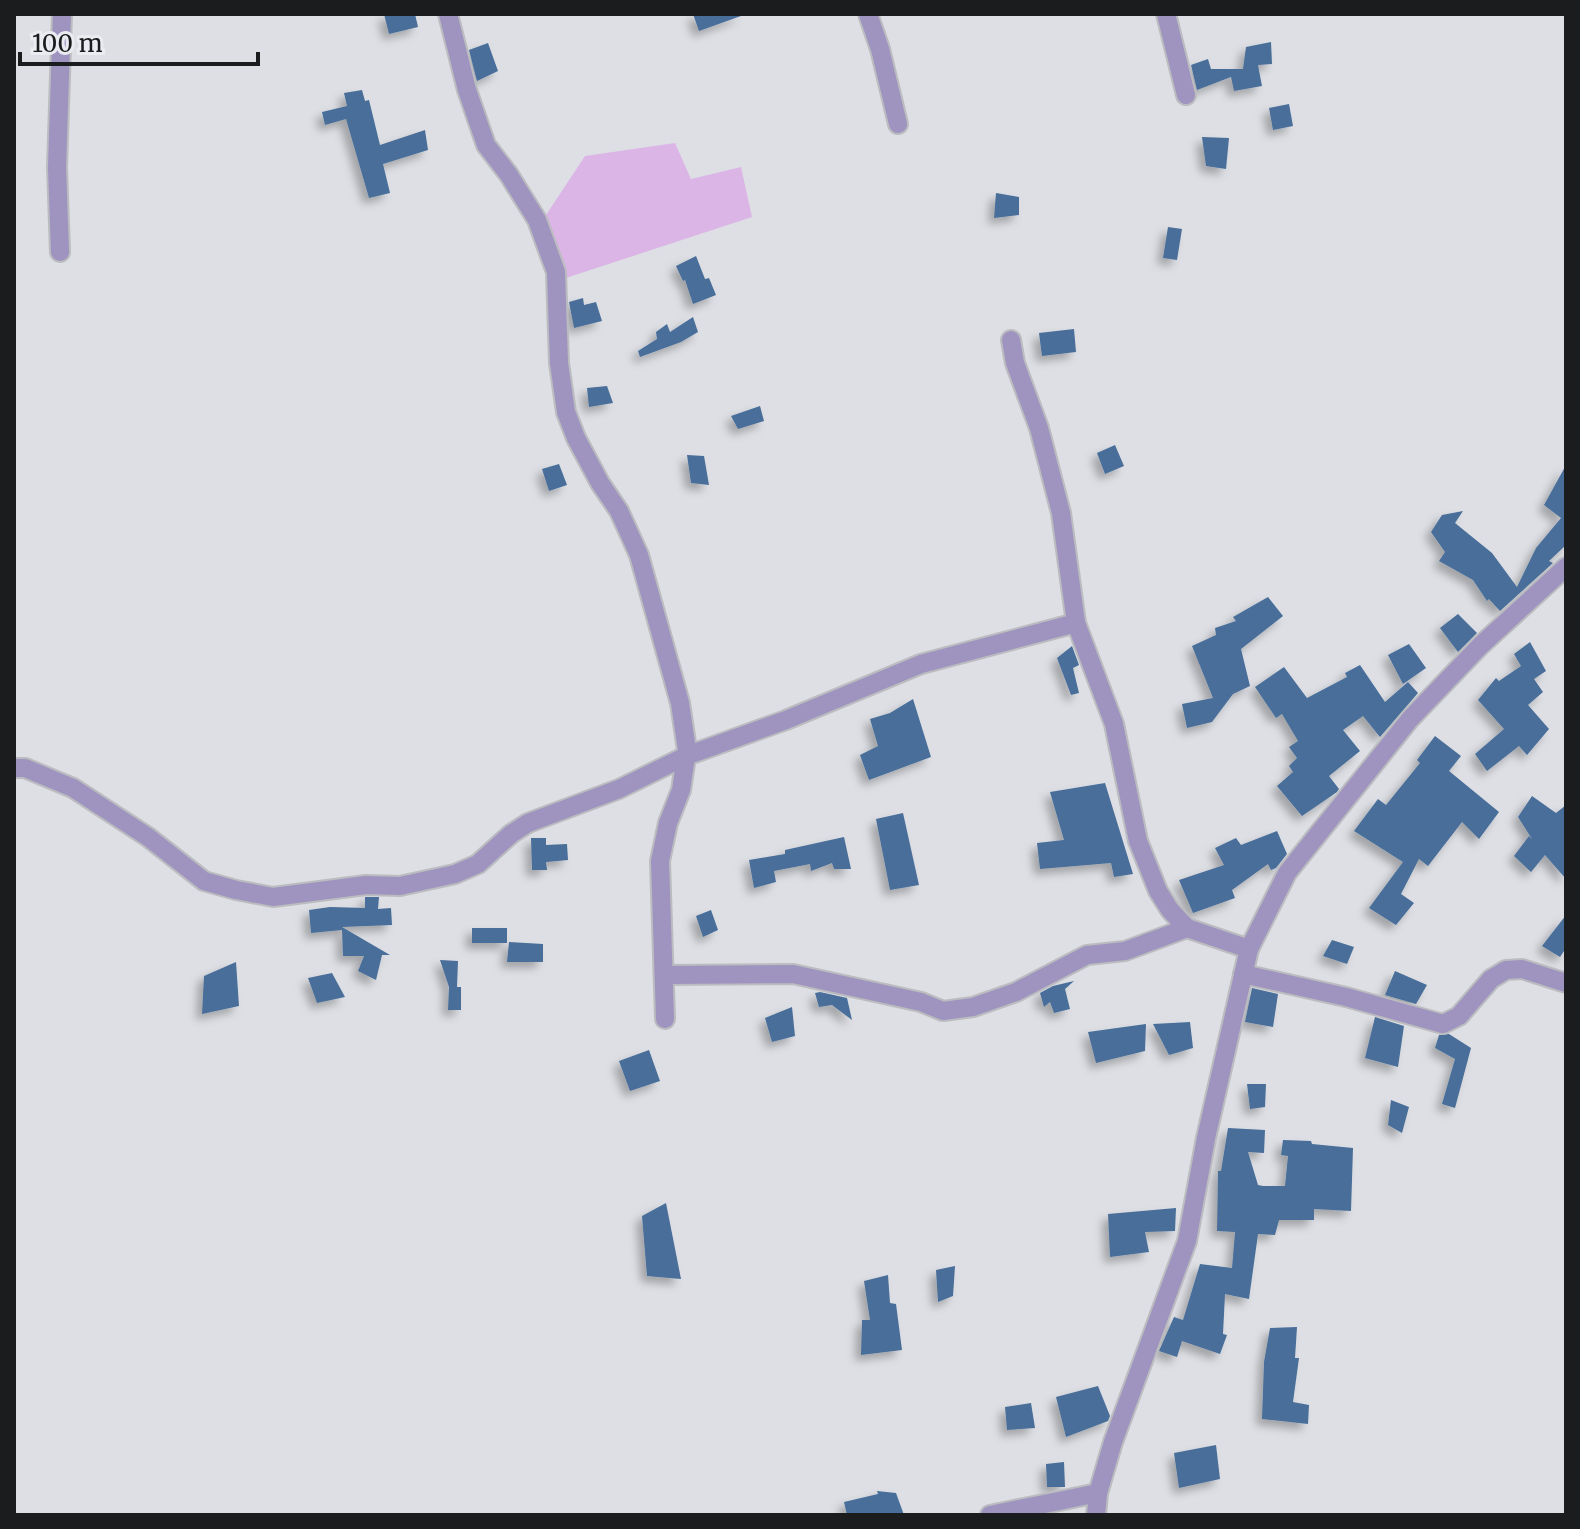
<svg xmlns="http://www.w3.org/2000/svg" width="1580" height="1529" font-family="Merriweather,serif">
<style>
.green{fill:#dbb5e6}
.building{fill:#486e99;filter:url(#shadow)}
.lines{fill:none;stroke-linecap:round;stroke-linejoin:round}
.minor-casing{stroke:#babcc0;stroke-width:22}
.minor{stroke:#9f93bf;stroke-width:18}
</style>
<defs>
<filter id="shadow"><feDropShadow dx="-6" dy="6" stdDeviation="4" flood-color="#0004"/></filter>
</defs>
<rect width="100%" height="100%" fill="#dddfe4"/>
<path class="green" d="M675,143L691,179L741,167L752,217L566,278L544,218L585,156Z"/>
<g class="building">
<path d="M384,14H415L418,27L389,34Z"/>
<path d="M693,14H741V16L699,31Z"/>
<path d="M1271,42L1272,64L1258,65L1262,86L1234,91L1231,77L1197,90L1191,65L1208,59L1211,69H1243L1246,47Z"/>
<path d="M488,43L498,71L477,81L469,50Z"/>
<path d="M362,90L365,101L369,100L380,145L425,130L428,150L383,164L390,193L369,198L346,119L325,125L322,112L347,106L344,93Z"/>
<path d="M1289,104L1293,126L1273,130L1269,108Z"/>
<path d="M1202,137L1229,138L1226,169L1206,166Z"/>
<path d="M996,193L1019,197V215L994,218Z"/>
<path d="M1168,227L1182,229L1177,260L1163,258Z"/>
<path d="M696,256L705,279L709,278L716,295L693,304L685,280L683,281L676,266Z"/>
<path d="M583,298L584,305L596,302L602,321L574,328L569,302Z"/>
<path d="M693,317L698,332L681,342L640,357L638,351L657,339L656,332L667,324L670,332Z"/>
<path d="M1074,329L1076,352L1042,356L1039,333Z"/>
<path d="M607,386L613,403L589,407L587,388Z"/>
<path d="M760,406L764,421L738,429L731,416Z"/>
<path d="M1115,445L1124,466L1105,474L1097,453Z"/>
<path d="M687,455L704,456L709,485L691,483Z"/>
<path d="M559,464L567,485L549,491L542,469Z"/>
<path d="M1566,465V545L1549,561L1553,563L1500,611L1489,599L1487,601L1473,580L1439,561L1445,552L1431,532L1442,515L1463,511L1455,523L1492,553L1517,587L1536,548L1561,518L1544,505Z"/>
<path d="M1268,597L1283,616L1241,649L1250,686L1233,694L1212,722L1187,728L1182,704L1213,698L1192,646L1216,635L1215,628L1236,621L1233,617Z"/>
<path d="M1458,614L1477,633L1458,652L1440,628Z"/>
<path d="M1530,642L1546,671L1534,679L1543,692L1528,705L1549,729L1527,755L1519,746L1487,771L1475,754L1504,729L1478,700L1496,678L1499,681L1521,666L1514,654Z"/>
<path d="M1409,644L1426,668L1403,684L1388,655Z"/>
<path d="M1072,646L1079,665L1073,668L1079,693L1071,695L1057,658Z"/>
<path d="M1360,665L1385,702L1408,682L1418,693L1380,737L1363,716L1343,730L1360,751L1329,776L1339,789L1337,792L1302,816L1277,786L1293,772L1289,766L1297,758L1289,747L1298,741L1282,714L1276,718L1255,687L1284,667L1307,698L1347,677L1345,673Z"/>
<path d="M913,699L931,757L869,780L860,755L878,746L870,719L890,713Z"/>
<path d="M1435,736L1461,756L1449,771L1499,812L1479,839L1462,822L1428,866L1419,859L1401,894L1414,903L1396,925L1369,908L1403,862L1354,831L1378,799L1386,805L1420,763L1417,760Z"/>
<path d="M1105,783L1133,874L1114,877L1111,863L1040,869L1037,843L1064,840L1050,792Z"/>
<path d="M1532,796L1556,813L1566,805V879L1545,855L1531,872L1514,856L1529,836L1532,839L1518,817Z"/>
<path d="M903,813L919,885L890,890L876,819Z"/>
<path d="M1277,831L1287,854L1276,868L1271,870L1268,864L1232,890L1235,898L1193,913L1179,880L1224,865L1215,848L1236,838L1241,845Z"/>
<path d="M844,837L851,869H834L832,863L811,871L810,864L774,871L776,882L754,888L749,860L785,854V850Z"/>
<path d="M531,838H546V845L567,844L568,860L546,862L547,870H532Z"/>
<path d="M365,897H379L378,909L391,908L392,925L342,927L390,955H382L376,980L358,971L364,956H343L342,930L311,933L309,910L330,907L365,908Z"/>
<path d="M711,910L718,930L703,937L696,916Z"/>
<path d="M1566,915V948L1560,957L1542,946Z"/>
<rect x="472" y="928" width="35" height="15"/>
<path d="M1332,940L1354,947L1347,964L1323,956Z"/>
<path d="M509,942L543,944V962H507Z"/>
<path d="M440,960L458,961L457,987H461V1010H448L449,987Z"/>
<path d="M236,962L239,1006L202,1014L204,976Z"/>
<path d="M1395,971L1427,985L1416,1004L1385,995Z"/>
<path d="M332,973L345,997L317,1003L308,978Z"/>
<path d="M1074,981L1065,989L1070,1009L1054,1013L1050,1002L1044,1007L1040,993L1053,986Z"/>
<path d="M1252,988L1278,994L1273,1027L1245,1022Z"/>
<path d="M820,992L847,998L852,1020L832,1005L819,1007L815,993Z"/>
<path d="M792,1007L795,1036L772,1042L765,1018Z"/>
<path d="M1375,1017L1404,1026L1398,1067L1365,1058Z"/>
<path d="M1190,1022L1193,1048L1169,1055L1153,1024Z"/>
<path d="M1146,1024L1145,1051L1096,1063L1088,1032Z"/>
<path d="M1449,1034L1471,1048L1455,1108L1442,1104L1455,1059L1435,1048L1439,1035Z"/>
<path d="M649,1050L660,1081L630,1091L619,1061Z"/>
<path d="M1247,1084H1266L1265,1107L1250,1109Z"/>
<path d="M1391,1100L1409,1107L1402,1133L1388,1125Z"/>
<path d="M1228,1128L1265,1130L1264,1153L1248,1152L1258,1185L1263,1186H1285L1288,1156L1281,1155L1283,1140L1311,1141L1312,1144L1353,1148L1351,1211L1314,1209V1220H1279L1275,1235L1258,1234L1249,1299L1225,1294L1223,1334L1227,1335L1220,1354L1182,1341L1177,1357L1159,1351L1174,1317L1183,1320L1200,1264L1232,1268L1235,1232L1217,1231L1218,1171H1221Z"/>
<path d="M666,1203L681,1279L647,1276L642,1216Z"/>
<path d="M1176,1208L1175,1231L1145,1232L1149,1252L1110,1257L1108,1214Z"/>
<path d="M955,1266L953,1296L938,1302L936,1270Z"/>
<path d="M888,1275L890,1303L896,1304L902,1350L861,1355L862,1320H870L864,1281Z"/>
<path d="M1297,1327L1295,1358H1299L1293,1402L1309,1405L1308,1424L1262,1419L1264,1362L1270,1328Z"/>
<path d="M1098,1386L1110,1416L1108,1421L1066,1437L1056,1397Z"/>
<path d="M1031,1403L1035,1428L1007,1430L1005,1407Z"/>
<path d="M1216,1445L1220,1479L1179,1488L1174,1453Z"/>
<path d="M1064,1462L1065,1487H1047L1046,1464Z"/>
<path d="M877,1491L896,1493L904,1515H847L844,1502L878,1494Z"/>
</g>
<g class="lines">
<defs>
<g id="minor">
<path d="M448,14L467,90L486,145L509,175L537,220L556,272L559,363L566,412L576,438L600,483L619,511L639,555L680,703L687,750L681,790L668,823L660,861L665,1019"/>
<path d="M868,14L880,49L898,124"/>
<path d="M1166,14L1186,95"/>
<path d="M60,252L57,167L62,14"/>
<path d="M1011,340L1015,363L1039,428L1061,513L1076,623L1114,724L1138,841L1158,891L1170,910L1187,928L1249,949"/>
<path d="M14,768H25L73,788L148,837L204,881L236,890L273,897L366,885L400,886L455,874L478,864L511,834L528,823L619,789L686,756L786,720L921,664L1076,623"/>
<path d="M1243,974L1346,997L1443,1024L1459,1016L1491,979L1506,970L1522,969L1566,983"/>
<path d="M664,975L793,974L921,1002L943,1011L973,1007L1016,992L1087,955L1125,951L1187,928"/>
<path d="M990,1515L1098,1493"/>
<path d="M1096,1515L1098,1493L1113,1442L1187,1241L1206,1138L1249,949L1287,873L1410,719L1480,646L1566,567"/>
</g>
</defs>
<use href="#minor" class="minor-casing"/>
<use href="#minor" class="minor"/>
</g>
<rect width="1580" height="1529" fill="none" stroke="#1b1c1d" stroke-width="32"/>
<path d="M20 52v12h238v-12" fill="none" stroke="#1b1c1d" stroke-width="4"/>
<text x="32" y="52" font-size="24" fill="#1b1c1d" stroke="#ebecf1" stroke-width="6" paint-order="stroke">100 m</text>
</svg>
